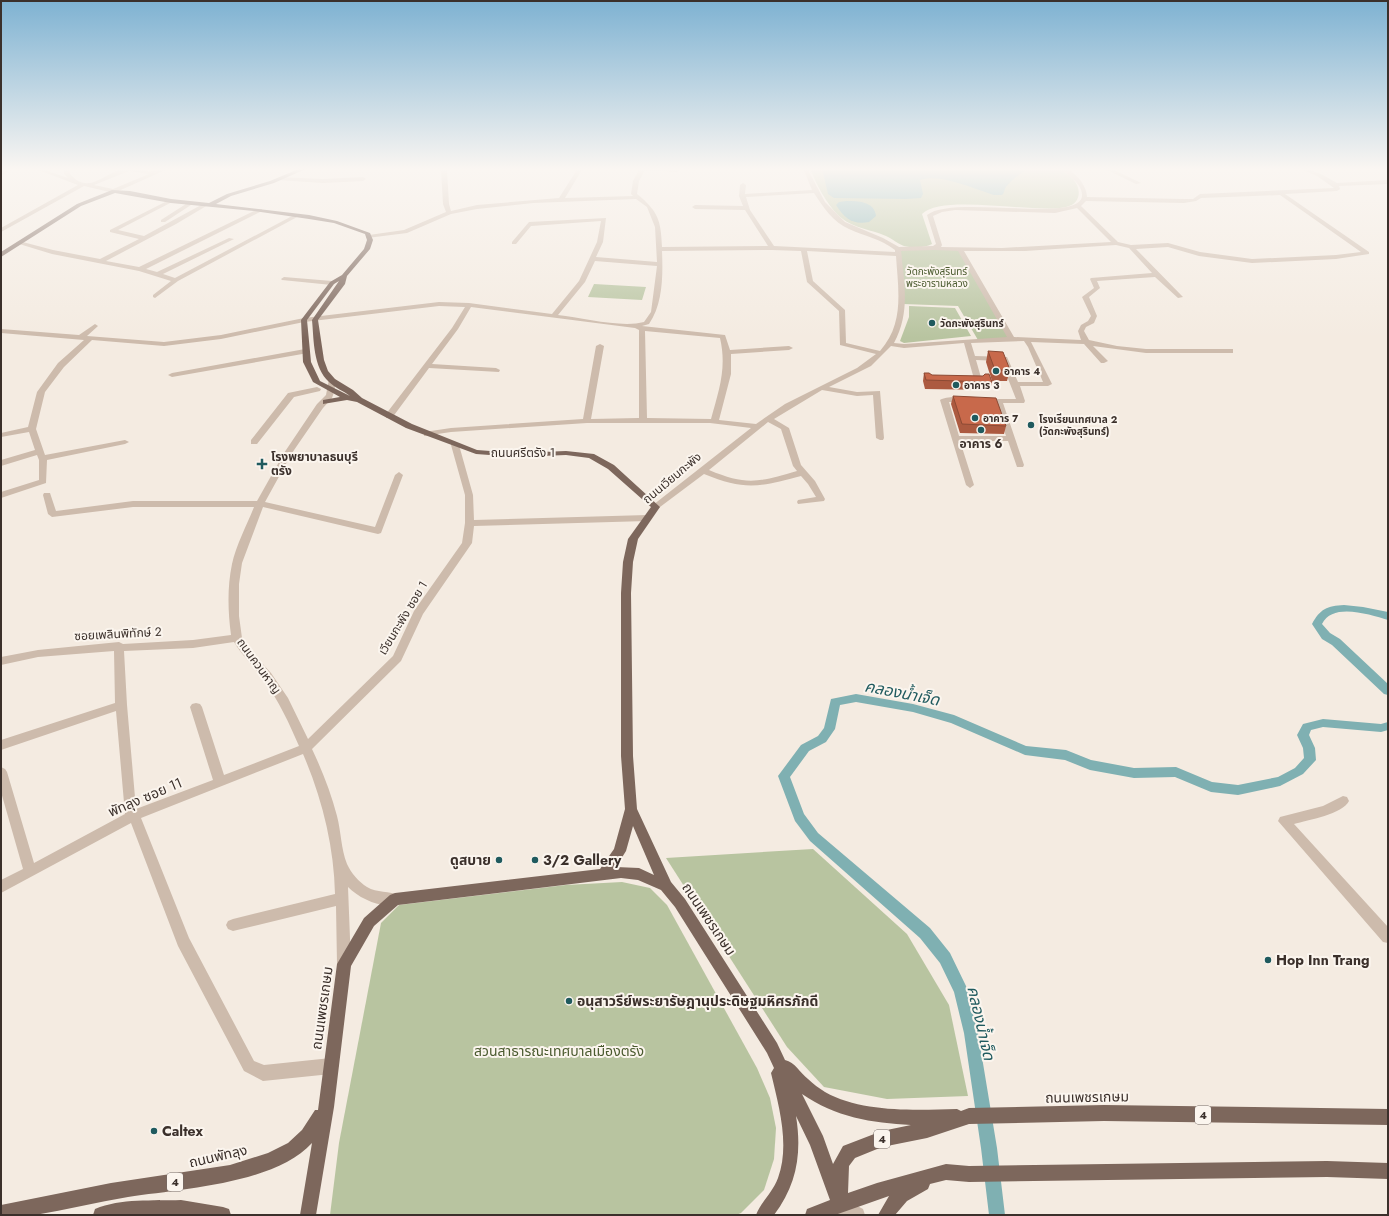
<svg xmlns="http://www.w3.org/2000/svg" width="1389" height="1216" font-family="Jost,'Noto Sans Thai',sans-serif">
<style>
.green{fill:#b8c4a0}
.water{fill:#7fb0b2}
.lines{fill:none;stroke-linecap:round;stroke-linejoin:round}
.canal{fill:#7fb0b2;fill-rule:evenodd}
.minor{fill:#cdbbac;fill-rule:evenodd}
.major{fill:#7d675c;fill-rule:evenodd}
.wall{fill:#ac5a40}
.building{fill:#c8694b;stroke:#8c4a34}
.poi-dot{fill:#1f5a5e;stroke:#fbf5ee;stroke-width:1.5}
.labels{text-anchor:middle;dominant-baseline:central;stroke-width:4;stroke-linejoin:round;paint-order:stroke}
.far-park-label{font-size:10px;fill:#4a5a2e;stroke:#fbf5ee}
.far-poi-label{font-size:10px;font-weight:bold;fill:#3b302b;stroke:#fbf5ee;text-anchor:start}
.shield{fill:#fbf5ee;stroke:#756b66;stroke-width:1}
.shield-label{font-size:11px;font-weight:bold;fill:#3b302b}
.poi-label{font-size:12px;font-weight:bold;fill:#3b302b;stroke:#fbf5ee}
.street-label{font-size:12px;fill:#3b302b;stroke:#fbf5ee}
.near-street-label{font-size:14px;fill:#3b302b;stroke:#fbf5ee}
.near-poi-label{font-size:14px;font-weight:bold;fill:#3b302b;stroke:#fbf5ee;text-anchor:start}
.near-park-label{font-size:14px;fill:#4a5a2e;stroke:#fbf5ee}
.near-water-label{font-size:16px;font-style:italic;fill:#1f5a5e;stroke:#fbf5ee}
</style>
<rect width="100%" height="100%" fill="#f4ebe1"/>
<g class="green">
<path d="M810,168H1059C1063,171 1069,175 1073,179C1082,189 1081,204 1066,207C1034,214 942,193 922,214L932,244C925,248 912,248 904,246C900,245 891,238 886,236C870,229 851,228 838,215C826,203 816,184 810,168Z"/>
<path d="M898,249L960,250L1012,339L978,340L958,306L903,304Z"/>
<path d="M594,284L646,287L642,300L588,297Z"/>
<path d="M909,306L955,308L971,336L904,343L900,341L909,317Z"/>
<path d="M813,849L907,934L949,1005L968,1096L887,1099L824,1087L787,1047L666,858Z"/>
<path d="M622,882L650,888L667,905L757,1068L770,1098L776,1128L774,1159L764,1190L741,1213L736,1215H330L339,1143L381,923L399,905L566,885Z"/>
</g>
<g class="water">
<path d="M822,168H1030C1023,171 1011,180 1006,187C1004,190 1005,192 1002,195H994C974,189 940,173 920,180L923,194L921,198L906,199L834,198L828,194Z"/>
<path d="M846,201C858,201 874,201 876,216L869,222C853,225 845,219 836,205L839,202Z"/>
</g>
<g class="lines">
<g class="canal">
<path d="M1344,605L1363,607L1388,612V620C1370,615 1333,602 1322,624L1330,633L1340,639L1388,684V695L1384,694L1332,645L1322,639L1312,624C1320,609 1327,606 1344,605Z"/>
<path d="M856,694L913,704L954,715L1026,746L1066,750L1091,760L1134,768L1176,767L1212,782L1238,785L1278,777L1295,768L1304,758L1303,748L1297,735L1303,724L1323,719L1381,724L1388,722V730L1381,732L1323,727L1311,730L1309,735L1315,748L1316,760L1303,774L1280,786L1238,795L1211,792L1175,777L1134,778L1090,770L1065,760L1025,755L951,723L913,712L856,702L840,705L835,729L826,742L809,751L790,777L804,814L818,833L930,928L950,953L966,986L978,1033L997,1148L1005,1215H989L981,1148L964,1033L954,992L940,963L920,938L810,841L795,821L778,776L801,745L818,736L824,728L831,699Z"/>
</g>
<g class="minor">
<path d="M6,168H12L1,176V172Z"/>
<path d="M33,168H39L68,178L64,174V168H69L70,174C90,197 105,170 128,168C136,167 146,173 155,171C160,171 164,168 170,168L114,193L84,186L1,232V228L78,185ZM129,171L149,174L113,189L94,185Z"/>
<path d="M444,168L447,170L449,204L451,211L477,205L559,198L578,168H583L565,198L633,196L631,194L633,181L640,168L679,169L677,172L645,170L639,181L637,194C658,211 661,220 662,247L768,246L745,210L695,209L692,207L695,205L743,206L739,196L740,185L743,183L746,185L745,194L812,190L803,168H807L825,202L845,222L883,238L899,247L933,246L936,244L927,215C952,194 1080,224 1082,196C1083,183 1067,176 1061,168C1073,168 1087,185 1087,197L1184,199H1193L1200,194L1334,188L1317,176L1298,168H1304L1321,174L1337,183L1388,180V184L1339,186L1340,189L1337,191L1285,194L1369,252V254L1336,259L1252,263L1199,256L1168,247L1136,249L1183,297L1178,298L1155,277L1097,281L1100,288L1089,297L1097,316L1094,323L1086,327L1084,331L1089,340L1117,346L1146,349H1233V353H1146L1093,346L1108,361L1104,363H1101L1084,344L1031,342L1052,384L1048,386H1020L1025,401L1024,403H1003L1024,465L1023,467H1017L1008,441H960L974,485L970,488L966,485L940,400C946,396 964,396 970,400L966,402H949L959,436H1006L995,403H984L980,401L984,399H1016L1001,361L976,360L982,381L978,383H967V379H974L964,343L904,348L891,346L871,366L829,387L857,392L880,391L884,438L883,440H880L876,438L873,395L857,396L822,390L774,419L789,428L801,465L815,481L825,499L824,501L798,504L797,502L798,500L816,497L808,484L801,476C760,487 745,491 704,474L656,510L653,509L652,507L653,505L751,428L710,423H587L451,432L424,436V432L451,428L583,419L596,346L600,344L604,346L591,419L639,418V330L635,328L471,307L458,329L432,364L496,368L500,370L499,372L429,368L392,418H386V414L452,328L465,307L439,306L304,322L221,339L164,346L92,340L64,367L45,392L36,429L45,455L125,440L129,442L125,444L47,460L46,483L1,498V492L39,480V460L37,455L1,466V460L35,450L29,432L1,437V433L28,427L37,392L58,363L84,340L1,333V329L79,335L95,324L98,326L87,336L164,342L221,335L304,318L439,302L469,303L552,314L579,281L597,242L601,221L531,226L516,244H512V242L529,222L606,218L603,242L596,257L657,262L655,227L647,207L636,199L533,203L477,209L451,214L407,233L367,238L366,237L369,235L404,230L446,212L443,204L441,170ZM814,193C823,207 833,222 849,229C864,236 881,239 895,250V252L774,246L750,210L746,197ZM1280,195L1361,252L1336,255L1252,259L1200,252L1168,243L1131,245L1118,242L1081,206L1086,201L1184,203L1196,201L1201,198ZM1077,208L1111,242L1002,248L941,247L942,245L933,216L942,212L955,210L1055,213ZM1116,245L1129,248L1152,273L1091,278L1090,279L1094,288L1082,297L1091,316L1088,321L1081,325L1078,331L1081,340L1014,337L964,251H1025ZM772,250L801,251L807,282L839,311L840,345L876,354L857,368L785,404L756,424L719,420L731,374V354L789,350L793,348L789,346L730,350L725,335L642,326L649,324C663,304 663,275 662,251ZM934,250L958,251L1007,337L904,344L894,343C907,319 906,296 903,269C902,263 902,256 901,251ZM807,251L896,256C898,289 905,323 880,351L846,343L845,310L813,281ZM595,261L657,266L651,312L644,322C622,328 583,318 558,315L585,282ZM645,331L720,338C727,368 719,390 711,419L647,418ZM1024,341L1028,347L1043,382H1018L1007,357L975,356L971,343ZM768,422L781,429L793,466L797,471C759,482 747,486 709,470Z"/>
<path d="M1103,168H1110L1141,183L1136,184Z"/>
<path d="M280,177L323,179L363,177L366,179L363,181L323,183L278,180L277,179Z"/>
<path d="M169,200L174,201L118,230L144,236L203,204L208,205L176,224L106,261L139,267L258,209H262V211L146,269L157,272L229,238L234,239L163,274L175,278L294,215L299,216L178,281L155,298L153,297V295L171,281L139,271L52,254L16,243L19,241L53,250L100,259L139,239L110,232V230Z"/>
<path d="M189,202L194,203L165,222H161V220Z"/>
<path d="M284,277L332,281L335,283L332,285L282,280L281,279Z"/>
<path d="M305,349L309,351L308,353L172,377L168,375L172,373Z"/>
<path d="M329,379H335L336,381L334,392L332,398L323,408L292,453L265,502L375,527L395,475L399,472L403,475L381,533L378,534L263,507L242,563L239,584V616L242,638L249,649L271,673L288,698L308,739L393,656L414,611L462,543L465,523V495L451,445L452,443H455L459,445L473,495L474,520L647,515L652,518L647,521L474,526L472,543L423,614L401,661L312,749C322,770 331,793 337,816C341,831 341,849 347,864C351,873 359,882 367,887C377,893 389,891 400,895L402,899L400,903C383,910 360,899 348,887L351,964L349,969L344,971L339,969L337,964L336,906L233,931L228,929L226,925L228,921L233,919L335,894C334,846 322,798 303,754L141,818L189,938L254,1061L264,1065L331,1058L336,1061L339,1066L336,1071L331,1074L263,1081L244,1071L178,946L131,823L1,893V880L23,869L1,792V767L5,769L7,772L34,863L125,814L116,711L1,750V740L115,703L114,651L38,657L1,665V657L38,650L119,642L123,644L193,640L231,635C228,612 227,588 232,564C236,545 247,525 254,507H133L52,517L48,514L43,495L44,493H50L56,511L133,501H257L284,453L317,404L326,395ZM234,642C243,657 255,667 264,681C279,701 289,723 299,746L224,775L202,707L200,704L196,703L192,704L190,707L213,780L136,809L127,705L124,651L193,648Z"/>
<path d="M317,387L321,389L320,391L294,397L257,444H251V440L288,393Z"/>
<path d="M1343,796L1347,797L1349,801C1343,814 1308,820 1294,824L1388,927V943L1383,942L1278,821L1280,817L1323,806Z"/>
<path d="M840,1197L863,1209L865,1215H830L834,1199Z"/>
</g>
<g class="major">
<path d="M301,168H308L274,183L231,196L216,204L309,215L337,221L370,233L373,240L370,249L347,276L345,284L318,320L324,360L328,371L335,379L353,390L362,398L412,424L477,450L516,453L566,451L594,454L614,465L660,507L638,539L633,562L631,593L633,756L637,809L671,882L685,899L777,1043L785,1060C795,1062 800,1073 808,1079C813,1084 819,1088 825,1092C862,1113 916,1110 957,1109L961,1111L969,1108L1104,1105L1388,1109V1125L1104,1121L969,1124L927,1138L882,1147L855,1158L849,1166L848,1193L877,1183L946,1164L969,1166L1327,1161L1388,1163V1179L1327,1177L969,1182L946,1180L930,1184L928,1189L907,1201L895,1215H878L889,1196L835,1215H805L807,1209L830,1200L810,1145L796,1116C802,1153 797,1185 774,1215H756C761,1202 773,1192 778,1178C790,1145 779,1107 771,1073L774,1068L767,1053L675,907L661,890L638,880L621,878L398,905L374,926L351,966L334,1107L316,1215H300L312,1143C275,1184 180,1189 128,1197C97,1202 66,1210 35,1215C24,1216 12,1215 1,1215V1205L111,1183L230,1165L268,1153L288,1143L302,1130L315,1110H318L337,964L364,918L390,895L395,893L600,869L614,849L625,809L621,756V593L623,562L628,539L651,507L608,469L589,458L566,455L516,457L476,454L406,428L357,402L347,400L323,404V400L340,397L313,382L303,362L301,320L330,282L342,275L364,249L367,240L365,234L334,223L309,219L254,211L171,203L115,193L81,206L1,257V252L77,204L112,190L130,191L171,199L209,203L227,194L270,181ZM339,281L312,320C314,341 313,367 329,382C335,388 344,391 350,396L320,381L311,362L307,320L334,284ZM633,826L654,875L639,868L616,867L626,851ZM802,1094C835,1117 872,1123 911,1125L882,1131L843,1146L833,1164L823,1136Z"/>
<path d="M181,1200L223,1207L229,1209L231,1215H93L95,1209C121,1198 153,1201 181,1200Z"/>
</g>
</g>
<g class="wall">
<path d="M988,351L1010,370L1007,381H992L986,362Z"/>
<path d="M924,373L932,375L992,382L990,390L925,389L923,381Z"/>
<path d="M953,396L1006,426L1004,434L960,433L951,404Z"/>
</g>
<g class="building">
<path d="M988,351L1003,352L1010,370H995Z"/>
<path d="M924,373H929L932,375L983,376L985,374H989L992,382L926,380Z"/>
<path d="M953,396L996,398L1006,426L962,424Z"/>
</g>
<linearGradient id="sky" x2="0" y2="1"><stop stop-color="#7eb2d2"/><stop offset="0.5" stop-color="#faf6f2"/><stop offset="1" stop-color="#faf6f2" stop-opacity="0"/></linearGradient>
<rect width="1389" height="338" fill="url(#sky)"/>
<g class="poi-dot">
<circle cx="932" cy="323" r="4"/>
<circle cx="996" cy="371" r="4"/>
<circle cx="956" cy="385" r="4"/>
<circle cx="975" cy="418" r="4"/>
<circle cx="1031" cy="425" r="4"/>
<circle cx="981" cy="430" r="4"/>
<path d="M260 458h4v4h4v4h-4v4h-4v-4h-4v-4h4z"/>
<circle cx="499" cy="860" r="4"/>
<circle cx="535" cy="860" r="4"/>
<circle cx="1268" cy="960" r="4"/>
<circle cx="569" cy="1001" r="4"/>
<circle cx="154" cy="1131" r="4"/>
</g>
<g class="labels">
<g class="far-park-label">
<text x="937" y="271">วัดกะพังสุรินทร์<tspan x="937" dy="12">พระอารามหลวง</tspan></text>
</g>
<g class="far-poi-label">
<text x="940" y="323">วัดกะพังสุรินทร์</text>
<text x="1004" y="371">อาคาร 4</text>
<text x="964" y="385">อาคาร 3</text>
<text x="983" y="418">อาคาร 7</text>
<text x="1039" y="419">โรงเรียนเทศบาล 2<tspan x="1039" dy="12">(วัดกะพังสุรินทร์)</tspan></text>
</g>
<g class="shield">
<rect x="1195" y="1106" width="16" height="18" rx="3"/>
<rect x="874" y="1130" width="16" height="18" rx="3"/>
<rect x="167" y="1173" width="16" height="18" rx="3"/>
</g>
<g class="shield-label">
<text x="1203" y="1115">4</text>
<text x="882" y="1139">4</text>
<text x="175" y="1182">4</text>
</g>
<g class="poi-label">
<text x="981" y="444">อาคาร 6</text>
<text x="271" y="457" text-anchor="start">โรงพยาบาลธนบุรี<tspan x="271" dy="14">ตรัง</tspan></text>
</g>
<g class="street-label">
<text x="523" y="453">ถนนศรีตรัง 1</text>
<text transform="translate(672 478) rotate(-40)">ถนนเวียนกะพัง</text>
<text transform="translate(403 618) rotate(-59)">เวียนกะพัง ซอย 1</text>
<text transform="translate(118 634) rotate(-3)">ซอยเพลินพิทักษ์ 2</text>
<text transform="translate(259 666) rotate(54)">ถนนควนหาญ</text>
</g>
<g class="near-street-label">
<text transform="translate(145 797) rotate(-23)">พัทลุง ซอย 11</text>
<text transform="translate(709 919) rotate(56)">ถนนเพชรเกษม</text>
<text transform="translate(322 1008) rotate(-82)">ถนนเพชรเกษม</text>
<text transform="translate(1087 1097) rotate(-1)">ถนนเพชรเกษม</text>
<text transform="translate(218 1156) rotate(-13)">ถนนพัทลุง</text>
</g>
<g class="near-poi-label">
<text x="491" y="860" text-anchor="end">ดูสบาย</text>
<text x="543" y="860">3/2 Gallery</text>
<text x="1276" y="960">Hop Inn Trang</text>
<text x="577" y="1001">อนุสาวรีย์พระยารัษฎานุประดิษฐมหิศรภักดี</text>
<text x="162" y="1131">Caltex</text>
</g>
<g class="near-park-label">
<text x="559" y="1051">สวนสาธารณะเทศบาลเมืองตรัง</text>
</g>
<g class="near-water-label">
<text transform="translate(902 693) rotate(11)">คลองน้ำเจ็ด</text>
<text transform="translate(981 1023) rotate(77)">คลองน้ำเจ็ด</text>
</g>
</g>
<rect width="1389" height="1216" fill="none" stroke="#3b302b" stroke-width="4"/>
</svg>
